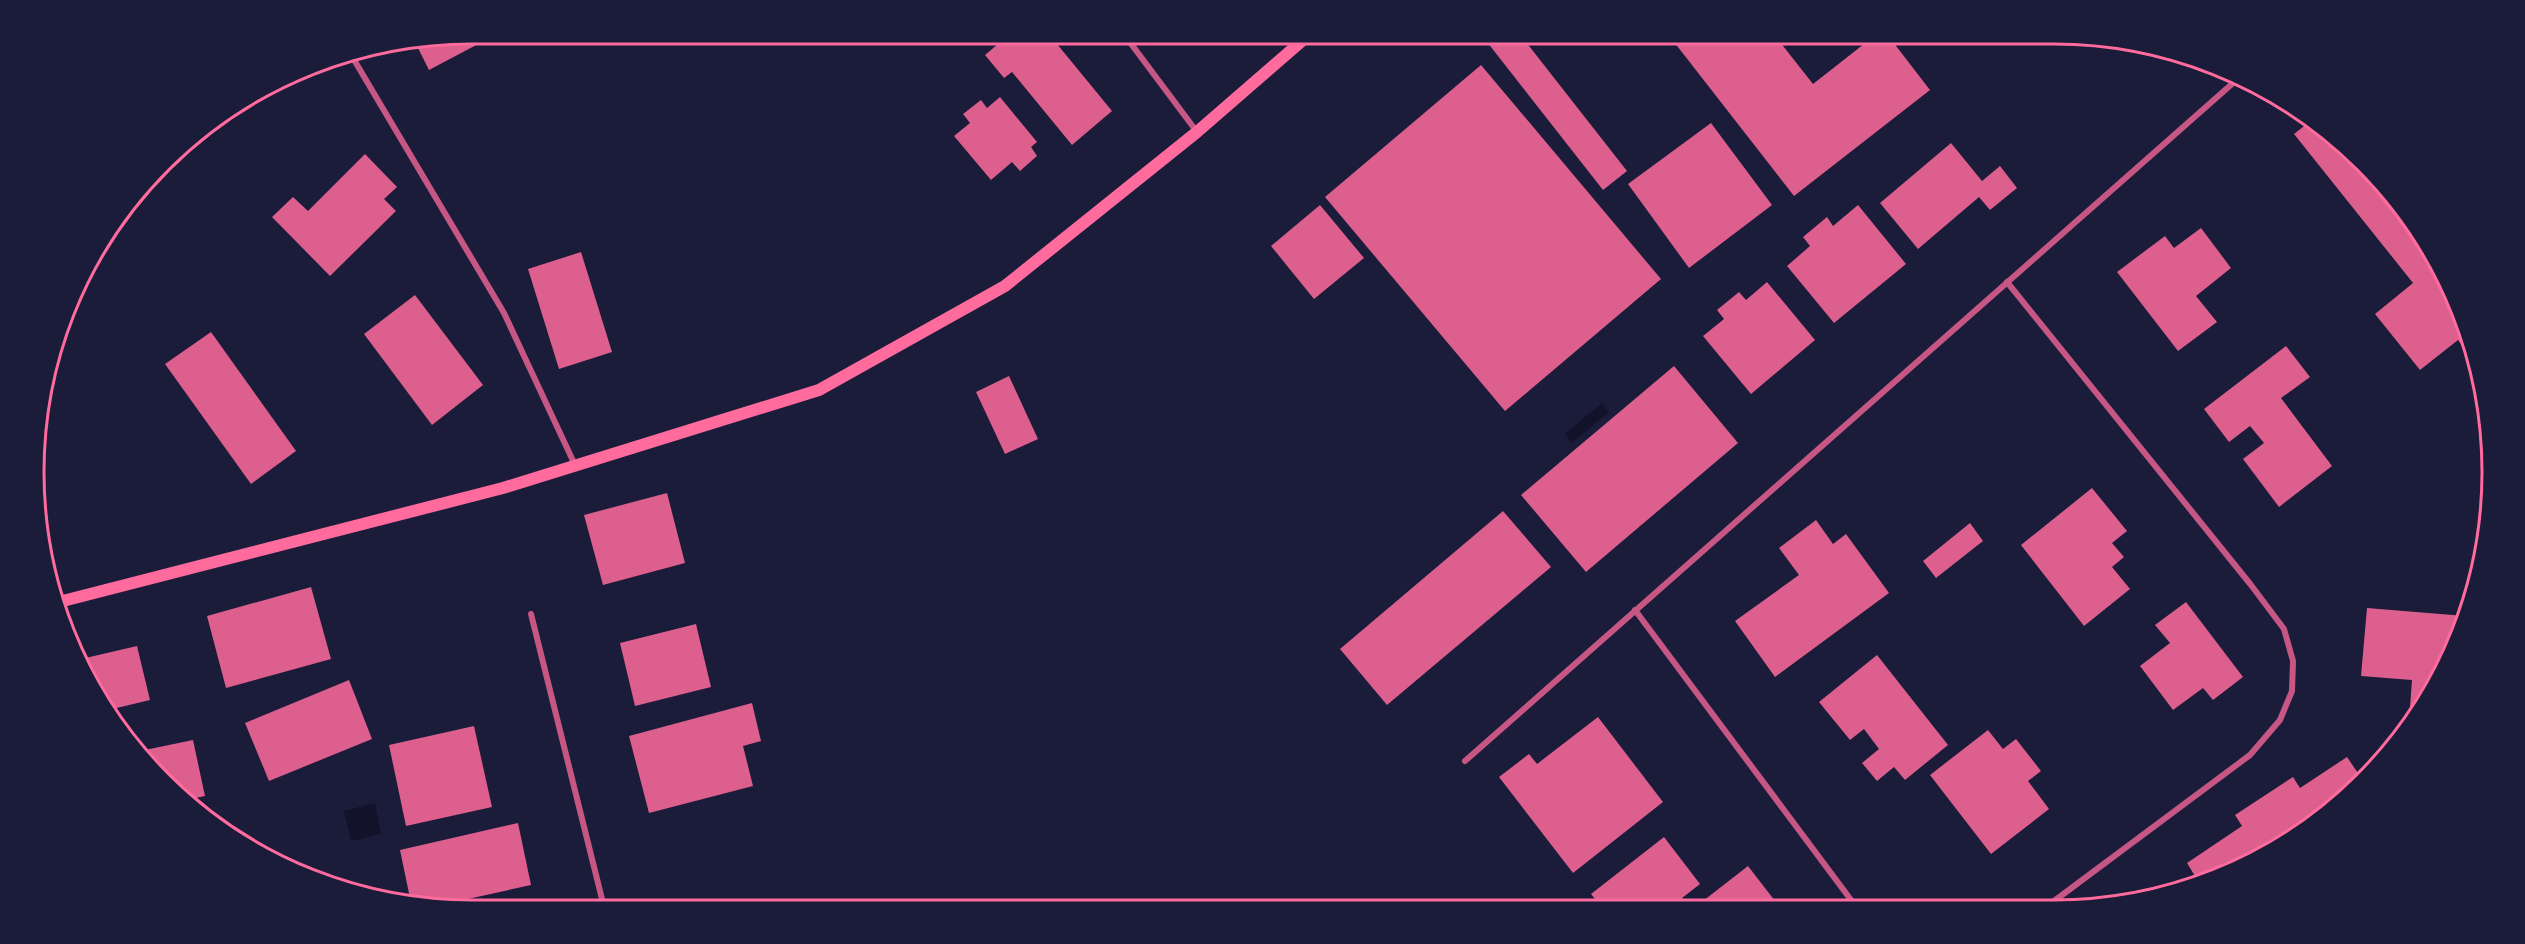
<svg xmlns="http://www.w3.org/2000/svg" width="2525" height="944" font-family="'IBM Plex Serif',serif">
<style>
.water{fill:#12122b}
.building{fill:#dd5f8e}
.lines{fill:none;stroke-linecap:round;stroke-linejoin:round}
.minor{stroke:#c65784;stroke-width:6}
.secondary{stroke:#ff6b9d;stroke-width:12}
.rim{fill:none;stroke:#ff6b9d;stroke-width:3}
</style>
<rect width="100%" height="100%" fill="#1b1b3a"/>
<g class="water">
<path d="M1602,403L1609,412L1572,443L1565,434Z"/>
<path d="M375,803L381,834L351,841L344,811Z"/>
</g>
<g class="building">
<path d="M472,33H477L482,42L429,70L415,42Z"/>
<path d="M1011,33H1048L1112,111L1072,145L1012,72L1004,78L985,55Z"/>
<path d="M1480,33H1519L1627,171L1603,190Z"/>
<path d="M1667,33H1773L1813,84L1878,33H1886L1930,90L1794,196Z"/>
<path d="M1481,65L1661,279L1505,411L1325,197Z"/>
<path d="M1000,97L1037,142L1031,147L1037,156L1020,171L1012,162L991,180L954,136L970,123L963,114L981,100L987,108Z"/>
<path d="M2313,119L2383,183L2433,253L2469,331L2476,364L2458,340L2420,370L2375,314L2413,283L2294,134Z"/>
<path d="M1711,123L1772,205L1689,268L1628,184Z"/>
<path d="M1951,143L1982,181L2000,166L2017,188L1990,210L1979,197L1918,249L1880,203Z"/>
<path d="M365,154L397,187L384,199L396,211L330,276L272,217L293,197L308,211Z"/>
<path d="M1320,205L1364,258L1314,299L1271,246Z"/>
<path d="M1858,205L1906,264L1834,323L1787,266L1810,246L1803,237L1827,217L1833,226Z"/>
<path d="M2201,228L2231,268L2196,296L2217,322L2178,351L2117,272L2165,236L2174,248Z"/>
<path d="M581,252L612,352L559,369L528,269Z"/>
<path d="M1767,282L1815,340L1751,394L1703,336L1724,319L1717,310L1739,292L1746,300Z"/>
<path d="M415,295L483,385L432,425L364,334Z"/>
<path d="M211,332L296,451L251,484L165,364Z"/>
<path d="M2286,346L2310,377L2281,398L2332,466L2279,507L2243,459L2264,443L2250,426L2229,442L2204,409Z"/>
<path d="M1674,366L1738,443L1586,572L1521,495Z"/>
<path d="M1009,376L1038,439L1005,454L976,392Z"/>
<path d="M2092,488L2127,531L2112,543L2124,557L2112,567L2130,589L2084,626L2021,545Z"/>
<path d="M667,493L685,563L603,585L584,515Z"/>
<path d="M1503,511L1551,567L1387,705L1340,649Z"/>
<path d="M1816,520L1833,544L1846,534L1889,593L1775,677L1735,621L1799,575L1779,548Z"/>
<path d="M1970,523L1983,541L1936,578L1923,561Z"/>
<path d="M311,587L331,659L226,688L207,616Z"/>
<path d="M2186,602L2243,677L2213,700L2203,688L2173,710L2140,666L2170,643L2155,625Z"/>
<path d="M2367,608L2465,616L2433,692L2420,707H2410L2412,680L2361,676Z"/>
<path d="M696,624L711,687L635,706L620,643Z"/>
<path d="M137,646L150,700L104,711L77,660Z"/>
<path d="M1877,655L1948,745L1905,780L1894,767L1877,781L1862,763L1879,749L1864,729L1850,740L1819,702Z"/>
<path d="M349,680L372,739L269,781L245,723Z"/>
<path d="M752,703L761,741L743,746L753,786L649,813L629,736Z"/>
<path d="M1598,717L1663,802L1573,873L1499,777L1529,754L1537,764Z"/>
<path d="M474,726L492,807L406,826L389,745Z"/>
<path d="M1988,730L2003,749L2016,739L2041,771L2028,781L2049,809L1991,854L1930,775Z"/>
<path d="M193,740L205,796L186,800L140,751Z"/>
<path d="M2347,757L2362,779L2343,802L2247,866L2198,881L2187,863L2242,826L2235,815L2293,777L2300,788Z"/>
<path d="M518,823L531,885L436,906L411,903L400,850Z"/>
<path d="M1664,837L1700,884L1682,898L1690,908H1602L1591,894Z"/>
<path d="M1748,866L1775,901L1767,908H1694Z"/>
</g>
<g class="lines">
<g class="minor">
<path d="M1123,33L1197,132"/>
<path d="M350,53L504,313L575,465"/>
<path d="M2007,282L2251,585L2284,629L2293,661L2292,691L2280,720L2250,755L2046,907"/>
<path d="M1635,610L1857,908"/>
<path d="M531,614L605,911"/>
<path d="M1465,761L2241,76"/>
</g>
<path class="secondary" d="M55,603L503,488L819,390L1005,286L1197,132L1311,33"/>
</g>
<path d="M0 0H2525V944H0ZM472 44H2054A428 428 0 0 1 2482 472V472A428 428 0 0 1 2054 900H472A428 428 0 0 1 44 472V472A428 428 0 0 1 472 44Z" fill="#1b1b3a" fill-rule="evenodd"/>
<path class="rim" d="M472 44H2054A428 428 0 0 1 2482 472V472A428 428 0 0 1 2054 900H472A428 428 0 0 1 44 472V472A428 428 0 0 1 472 44Z"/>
</svg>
